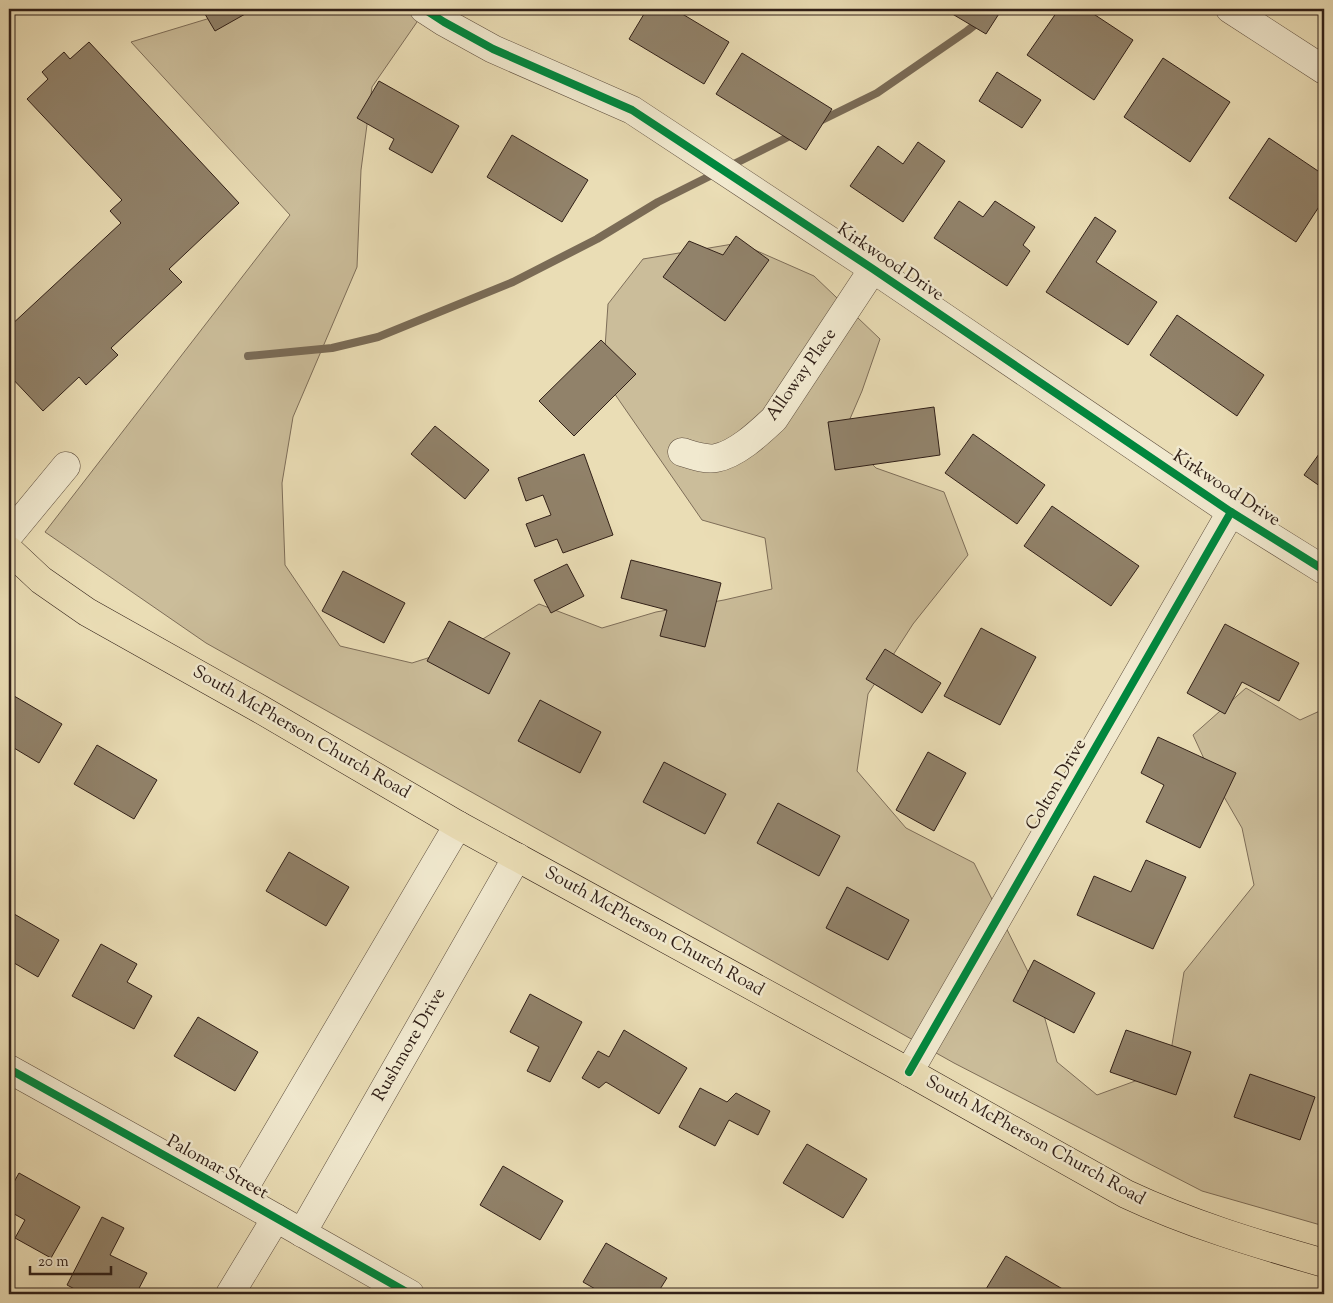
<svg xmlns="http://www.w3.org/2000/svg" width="1333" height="1303" font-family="'Sorts Mill Goudy',serif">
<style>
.green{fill:#cbbd9a;stroke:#7e6e59}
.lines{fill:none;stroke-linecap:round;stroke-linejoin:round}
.stream{stroke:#7a6b56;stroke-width:8}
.building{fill:#91826a;stroke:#312018}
.minor-casing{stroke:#5f4f3f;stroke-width:29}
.major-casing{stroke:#312018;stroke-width:29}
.minor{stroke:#f1e9cf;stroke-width:28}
.major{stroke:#eaddb5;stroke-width:28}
.cycleway-casing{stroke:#f1e9cf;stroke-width:11}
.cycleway{stroke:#00873e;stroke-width:8}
.labels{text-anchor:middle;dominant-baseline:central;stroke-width:5;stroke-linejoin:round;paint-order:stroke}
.street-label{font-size:18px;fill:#312018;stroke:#f1e9cf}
</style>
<rect width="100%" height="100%" fill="#eaddb5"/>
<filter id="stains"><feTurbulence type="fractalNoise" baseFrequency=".004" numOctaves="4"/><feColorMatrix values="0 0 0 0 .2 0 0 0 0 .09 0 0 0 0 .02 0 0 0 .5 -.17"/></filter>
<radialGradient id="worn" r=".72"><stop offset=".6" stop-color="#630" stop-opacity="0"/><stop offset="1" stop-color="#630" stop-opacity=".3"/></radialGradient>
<path class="green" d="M240,9H426L372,87L361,170L357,267L293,417L282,483L285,565L340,646L412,663L478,642L539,604L602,628L656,612L724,600L772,589L765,538L702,520L603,377L608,304L643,259L739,243L814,276L880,339L862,391L843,435L876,468L944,492L968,555L913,624L868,694L857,771L906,828L974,863L1037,990L1057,1062L1097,1095L1168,1069L1184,972L1254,885L1242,828L1212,776L1193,735L1246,688L1300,720L1324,709V1226L1202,1191L954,1063L206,643L45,532L290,215L131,42Z"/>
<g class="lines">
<g class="stream">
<path d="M818,122L877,93L967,31L995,9"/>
<path d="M728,167L794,134"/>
<path d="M248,356L332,348L378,337L513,282L597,239L658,202L716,173"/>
</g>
</g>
<g class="building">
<path d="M202,9H254L215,31Z"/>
<path d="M647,9H674L729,42L704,84L629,39Z"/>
<path d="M944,9H1002L986,34Z"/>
<path d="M1059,9H1086L1133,40L1094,100L1027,55Z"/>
<path d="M89,42L239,203L169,269L182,282L111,348L118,355L86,385L79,377L43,411L9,375V327L121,223L110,211L122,200L27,99L48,79L42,72L64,52L70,59Z"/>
<path d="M742,53L832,109L806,150L716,94Z"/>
<path d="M1163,58L1230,102L1190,162L1124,117Z"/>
<path d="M997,72L1041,100L1022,128L979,101Z"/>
<path d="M379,81L459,126L432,173L389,149L394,139L357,118Z"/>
<path d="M512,135L588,180L562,222L487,177Z"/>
<path d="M1269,138L1324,175V199L1296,242L1229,198Z"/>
<path d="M918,142L945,161L903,222L850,186L878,146L903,164Z"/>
<path d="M959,201L983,217L995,201L1035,227L1023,245L1030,251L1007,286L934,238Z"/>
<path d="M1095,217L1116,231L1096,262L1157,302L1128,345L1046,292Z"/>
<path d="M736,236L769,260L725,321L663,277L689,241L723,255Z"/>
<path d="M1177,315L1264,375L1237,416L1150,355Z"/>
<path d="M601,340L636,374L574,436L539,401Z"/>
<path d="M934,407L940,455L835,470L828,422Z"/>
<path d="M435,426L489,470L465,499L411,454Z"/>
<path d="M973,434L1045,485L1017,524L945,473Z"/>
<path d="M1324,447V489L1304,475Z"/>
<path d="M584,454L613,535L563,553L557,539L535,547L526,524L551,515L543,495L526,501L518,478Z"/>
<path d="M1052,506L1139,566L1111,606L1024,546Z"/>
<path d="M631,560L721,583L705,647L660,636L667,610L621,598Z"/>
<path d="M567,564L584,596L551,613L534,580Z"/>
<path d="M343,571L405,603L384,643L322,611Z"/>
<path d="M449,621L510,653L489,694L427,661Z"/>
<path d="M1225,624L1299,663L1279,701L1242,682L1225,714L1187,693Z"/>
<path d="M981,628L1036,657L1000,725L944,696Z"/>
<path d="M885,649L941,683L922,713L866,679Z"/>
<path d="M9,693L62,724L39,763L9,745Z"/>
<path d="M540,700L601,732L580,773L518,741Z"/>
<path d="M1158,737L1236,773L1200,848L1146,822L1164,785L1141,773Z"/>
<path d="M97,745L157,780L134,819L74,784Z"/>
<path d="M928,752L966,773L934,831L896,810Z"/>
<path d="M664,762L726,794L705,834L643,802Z"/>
<path d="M778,803L840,836L819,876L757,843Z"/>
<path d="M289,852L349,887L326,926L266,891Z"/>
<path d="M1146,860L1186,877L1153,949L1077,915L1094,876L1131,892Z"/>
<path d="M847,887L909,920L888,960L826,928Z"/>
<path d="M9,911L59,940L38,977L9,960Z"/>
<path d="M101,944L137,964L127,982L152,996L134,1029L72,996Z"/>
<path d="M1034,960L1095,993L1074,1033L1013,1001Z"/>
<path d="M530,994L582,1022L550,1082L527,1071L539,1047L510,1032Z"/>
<path d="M198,1017L258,1052L235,1091L174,1056Z"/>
<path d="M624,1030L687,1068L659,1114L606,1082L599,1088L582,1078L598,1051L609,1057Z"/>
<path d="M1126,1030L1191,1052L1176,1095L1110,1072Z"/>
<path d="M1250,1074L1315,1097L1300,1140L1234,1117Z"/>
<path d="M700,1088L727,1102L736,1093L770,1111L758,1135L729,1120L715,1146L679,1127Z"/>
<path d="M807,1144L867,1179L843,1218L783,1183Z"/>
<path d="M503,1166L563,1201L540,1240L480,1205Z"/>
<path d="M19,1173L80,1207L51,1258L15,1238L25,1220L9,1211V1191Z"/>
<path d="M102,1217L124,1228L110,1255L147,1273L136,1294H84L67,1285Z"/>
<path d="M606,1243L667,1278L657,1294H604L583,1282Z"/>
<path d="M1006,1256L1066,1291L1064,1294H983Z"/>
</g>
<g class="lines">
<defs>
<g id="minor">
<path d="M424,9L444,22L493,49L632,110L873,269L1231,512L1324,570"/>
<path d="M1230,9L1324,70"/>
<path d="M682,452C692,455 705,460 716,458C737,454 759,433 774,419L873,269"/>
<path d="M9,535L66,466"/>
<path d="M9,1069L239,1197L410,1294"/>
<path d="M909,1072L1231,512"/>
<path d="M239,1197L458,825"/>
<path d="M302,1233L517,857"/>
<path d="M230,1294L276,1218"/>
</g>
<path id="major" d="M9,550L41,580L87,612L260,709L458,825L909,1072L1126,1194C1190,1224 1257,1244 1324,1263"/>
</defs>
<use href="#minor" class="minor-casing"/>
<use href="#major" class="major-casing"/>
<use href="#minor" class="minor"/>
<use href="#major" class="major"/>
<defs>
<g id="cycleway">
<path d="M424,9L444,22L493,49L632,110L873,269L1231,512L1324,570"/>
<path d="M9,1069L239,1197L410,1294"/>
<path d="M909,1072L1231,512"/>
</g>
</defs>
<use href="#cycleway" class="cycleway-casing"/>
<use href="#cycleway" class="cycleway"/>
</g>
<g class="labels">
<g class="street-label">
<text transform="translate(890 263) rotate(34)">Kirkwood Drive</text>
<text transform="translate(802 375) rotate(-55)">Alloway Place</text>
<text transform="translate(1226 489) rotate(33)">Kirkwood Drive</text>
<text transform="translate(301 733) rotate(30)">South McPherson Church Road</text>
<text transform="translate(1057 785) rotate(-60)">Colton Drive</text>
<text transform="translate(654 932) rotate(29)">South McPherson Church Road</text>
<text transform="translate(410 1045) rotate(-60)">Rushmore Drive</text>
<text transform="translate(1035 1141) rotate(29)">South McPherson Church Road</text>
<text transform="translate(217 1168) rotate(29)">Palomar Street</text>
</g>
</g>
<rect width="1333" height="1303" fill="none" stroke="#eaddb5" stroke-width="30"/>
<rect x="10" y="10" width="1313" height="1283" fill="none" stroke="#312018" stroke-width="2.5"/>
<rect x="15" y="15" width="1303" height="1273" fill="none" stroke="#312018"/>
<path d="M30 1266v8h81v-8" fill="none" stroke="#312018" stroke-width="2.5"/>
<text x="38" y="1266" font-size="15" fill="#312018" stroke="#f1e9cf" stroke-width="4" paint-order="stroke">20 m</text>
<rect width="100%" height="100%" filter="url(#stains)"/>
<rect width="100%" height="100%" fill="url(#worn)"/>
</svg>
